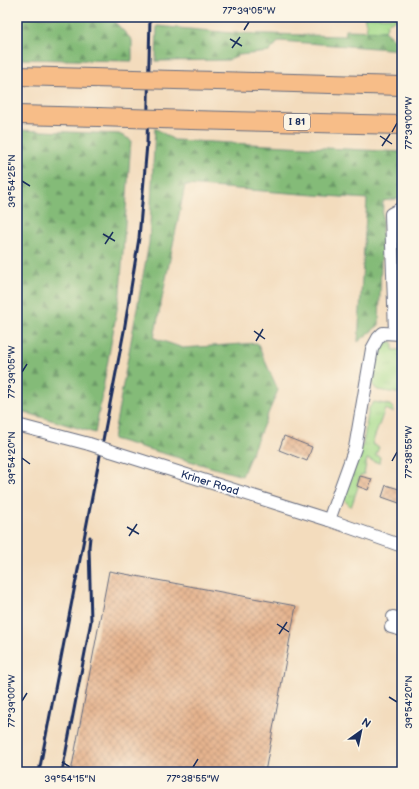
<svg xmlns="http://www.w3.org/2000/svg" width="419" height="789" font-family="'Balsamiq Sans',sans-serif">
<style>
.grass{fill:url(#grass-tufts);stroke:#608575}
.forest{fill:url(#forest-firs);stroke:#50756b}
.building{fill:url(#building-cross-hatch)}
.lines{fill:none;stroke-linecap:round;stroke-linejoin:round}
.minor-casing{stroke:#676c7f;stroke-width:14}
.highway-casing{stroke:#676c7f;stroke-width:20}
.minor{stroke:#fff;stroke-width:12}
.highway{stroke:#f7bd88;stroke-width:18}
.rail{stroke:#1b2f5e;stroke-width:3}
.minor-bridge-casing{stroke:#676c7f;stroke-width:14;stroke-linecap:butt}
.highway-bridge-casing{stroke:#676c7f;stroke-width:20;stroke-linecap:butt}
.minor-bridge{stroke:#fff;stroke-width:12}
.highway-bridge{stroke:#f7bd88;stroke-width:18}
.ticks{fill:none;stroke:#1b2f5e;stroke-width:1.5}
.labels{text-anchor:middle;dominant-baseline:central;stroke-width:3;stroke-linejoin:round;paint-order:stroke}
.shield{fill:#fcf5e5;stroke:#5e6a86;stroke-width:1}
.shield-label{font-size:10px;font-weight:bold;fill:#1b2f5e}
.street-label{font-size:11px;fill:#1b2f5e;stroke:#fcf5e5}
.neatline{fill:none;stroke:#1b2f5e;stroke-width:1.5}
.ticks-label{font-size:10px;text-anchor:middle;fill:#1b2f5e}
</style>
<defs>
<pattern id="grass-tufts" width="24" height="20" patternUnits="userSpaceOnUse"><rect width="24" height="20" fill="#a5db8c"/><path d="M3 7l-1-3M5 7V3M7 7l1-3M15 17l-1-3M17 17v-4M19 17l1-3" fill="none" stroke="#8dbc7b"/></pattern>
<pattern id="forest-firs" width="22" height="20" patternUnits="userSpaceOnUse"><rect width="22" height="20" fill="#84bb78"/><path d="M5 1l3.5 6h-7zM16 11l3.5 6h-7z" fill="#6b9866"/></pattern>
<pattern id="building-cross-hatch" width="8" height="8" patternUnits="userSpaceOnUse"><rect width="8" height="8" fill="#e6b48e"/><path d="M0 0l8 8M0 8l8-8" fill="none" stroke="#ba9377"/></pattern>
</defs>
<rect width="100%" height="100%" fill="#fcf5e5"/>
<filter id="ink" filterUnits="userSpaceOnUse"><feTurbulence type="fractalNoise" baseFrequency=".025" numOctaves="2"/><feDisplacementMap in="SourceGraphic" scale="8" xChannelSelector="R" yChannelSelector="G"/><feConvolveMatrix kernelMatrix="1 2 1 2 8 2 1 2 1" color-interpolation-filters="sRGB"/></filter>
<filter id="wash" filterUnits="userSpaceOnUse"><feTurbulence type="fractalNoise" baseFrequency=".012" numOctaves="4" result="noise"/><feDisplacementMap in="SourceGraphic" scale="16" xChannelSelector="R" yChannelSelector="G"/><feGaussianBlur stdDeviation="0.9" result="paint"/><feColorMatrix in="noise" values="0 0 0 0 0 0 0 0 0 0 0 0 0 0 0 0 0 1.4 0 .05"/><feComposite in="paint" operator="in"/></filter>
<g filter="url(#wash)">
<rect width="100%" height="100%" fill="#f3dcbd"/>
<g class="grass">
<path d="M364,17H401L388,23L385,31L367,32L366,23Z"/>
<path d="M387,341L393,342V350H402V394L378,390L374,387L373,383L378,347Z"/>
<path d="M374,402L390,405L394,409L393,412L385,409L372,444L379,447L376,455L380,457L379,463L367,459L364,474L360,476L357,486L358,487L351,507L344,500L345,494L363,444L369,408Z"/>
</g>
<g class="forest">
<path d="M17,17H110L132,40V61L17,59Z"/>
<path d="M157,26L232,33L344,36L345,30L385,31L400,44H402V50L279,41L269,52L239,55L228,60L156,61Z"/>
<path d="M155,128L174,140L402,152V198L383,201L379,325L358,342L367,199L185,185L154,338L183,348L257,343L278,390L242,476L113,439L149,243Z"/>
<path d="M17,130L119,134L131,140L120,293L95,433L17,410Z"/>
</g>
<g id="blocks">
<g class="building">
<path d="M284,436L312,447L307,461L279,450Z"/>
<path d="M360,476L372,479L368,490L357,486Z"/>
<path d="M386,485L402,490V504L382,497Z"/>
<path d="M109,571L296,606L265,772H71Z"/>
</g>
</g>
</g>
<g filter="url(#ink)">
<use href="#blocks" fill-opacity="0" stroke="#676c7f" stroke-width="1"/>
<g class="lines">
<defs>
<g id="minor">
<path d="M395,333L391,214L402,208"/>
<path d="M17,425L89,444"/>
<path id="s1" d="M111,451L329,520L402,546"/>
<path d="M329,520L355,448L372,349L378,338L383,333L402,334"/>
<path d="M393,617L402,620"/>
<path d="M391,627L402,630"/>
</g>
<g id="highway">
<path d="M17,76L92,78"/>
<path d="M217,81L402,86"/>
<path d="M17,115L98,117"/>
<path d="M191,120L402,125"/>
</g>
</defs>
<use href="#minor" class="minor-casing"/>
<use href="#highway" class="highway-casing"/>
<use href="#minor" class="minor"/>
<use href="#highway" class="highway"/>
<g class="rail">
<path d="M39,772L124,331L139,238L147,144L150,17"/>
<path d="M62,772L91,621L89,547L90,537"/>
</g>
<defs>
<path id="minor-bridge" d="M89,444L111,451"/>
<g id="highway-bridge">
<path d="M92,78L217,81"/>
<path d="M98,117L191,120"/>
</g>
</defs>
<use href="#minor-bridge" class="minor-bridge-casing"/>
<use href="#highway-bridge" class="highway-bridge-casing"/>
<use href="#minor-bridge" class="minor-bridge"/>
<use href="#highway-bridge" class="highway-bridge"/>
</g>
</g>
<path class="ticks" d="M244,30L249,22M230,39L242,46M232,48L240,37M392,132L397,123M380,136L392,144M382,146L390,134M22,181L30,186M103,234L115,241M105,244L113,232M254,331L265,339M256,341L263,329M22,372L27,364M22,458L30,464M392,461L397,452M127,527L139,534M129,536L137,524M277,624L289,632M279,634L287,622M389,697L397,702M22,701L27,693M62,762L70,767M193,767L198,759"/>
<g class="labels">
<rect class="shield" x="284" y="114" width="26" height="16" rx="3"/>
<g class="shield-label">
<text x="297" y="122">I 81</text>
</g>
<g class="street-label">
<text stroke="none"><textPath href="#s1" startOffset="104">Kriner Road</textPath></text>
</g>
</g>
<rect width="419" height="789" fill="none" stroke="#fcf5e5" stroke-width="44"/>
<g transform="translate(361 731) rotate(33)" stroke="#fcf5e5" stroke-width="3" paint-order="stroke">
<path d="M0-3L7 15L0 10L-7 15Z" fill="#1b2f5e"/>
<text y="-6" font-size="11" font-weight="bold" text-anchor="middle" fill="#1b2f5e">N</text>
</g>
<rect x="22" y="22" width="375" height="745" class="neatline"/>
<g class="ticks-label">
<text x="249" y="14">77°39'05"W</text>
<text transform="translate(408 123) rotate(-90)" y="4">77°39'00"W</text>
<text transform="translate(11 181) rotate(-90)" y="4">39°54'25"N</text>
<text transform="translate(11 372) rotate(-90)" y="4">77°39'05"W</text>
<text transform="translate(408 452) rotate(-90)" y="4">77°38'55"W</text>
<text transform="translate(11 458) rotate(-90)" y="4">39°54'20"N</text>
<text transform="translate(11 701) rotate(-90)" y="4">77°39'00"W</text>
<text transform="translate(408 702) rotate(-90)" y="4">39°54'20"N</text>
<text x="70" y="782">39°54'15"N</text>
<text x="193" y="782">77°38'55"W</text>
</g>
</svg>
